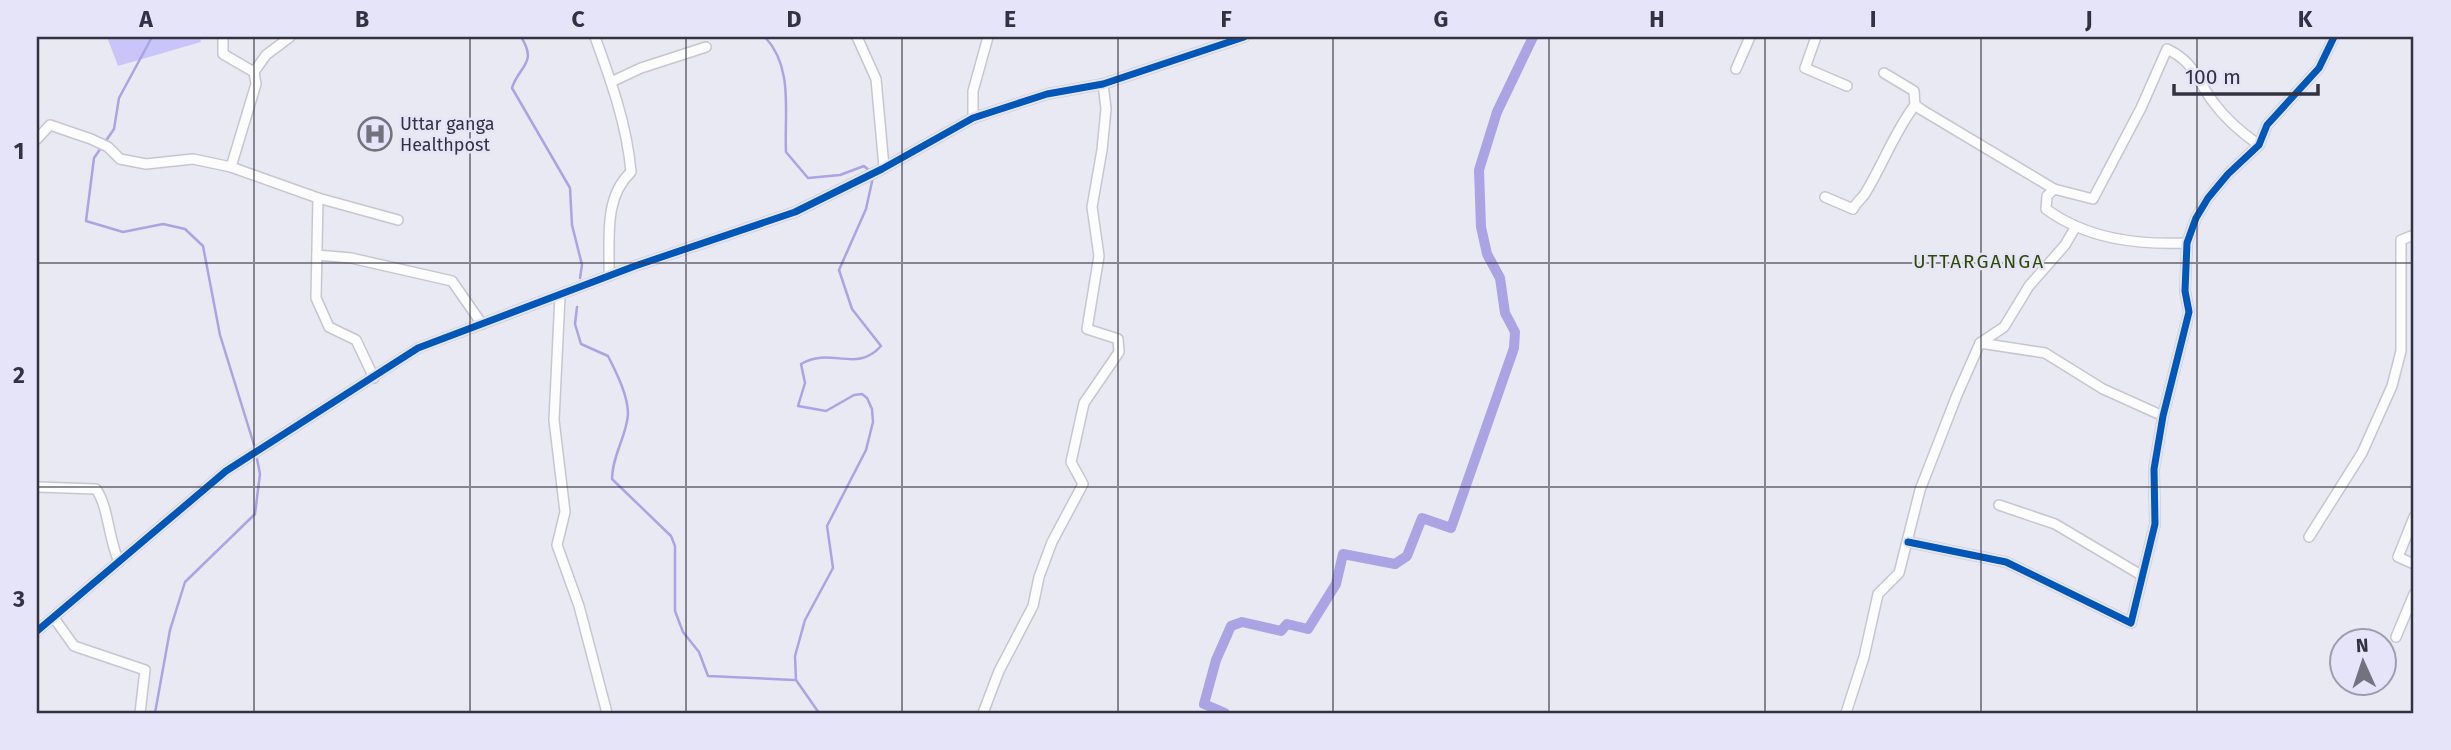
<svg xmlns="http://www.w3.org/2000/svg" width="2451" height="750" font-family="'Fira Sans',sans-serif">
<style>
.grass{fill:#cac5f9}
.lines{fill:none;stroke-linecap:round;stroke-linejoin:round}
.stream{stroke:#aaa3e4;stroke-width:2.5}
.canal{stroke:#aaa3e4;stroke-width:10}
.street-casing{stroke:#c6c6d1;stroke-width:12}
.street{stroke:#fcfcfd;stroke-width:9}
.cycleway-casing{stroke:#e5e4f9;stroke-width:11}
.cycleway{stroke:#0057b8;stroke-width:7}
.grid{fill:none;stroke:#333240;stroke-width:2;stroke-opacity:0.55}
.labels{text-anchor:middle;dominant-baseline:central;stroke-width:5;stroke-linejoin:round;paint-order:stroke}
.poi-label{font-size:18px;fill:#333240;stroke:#e5e4f9;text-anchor:start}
.neighbourhood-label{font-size:19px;letter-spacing:2px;fill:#2e4900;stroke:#e5e4f9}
.neatline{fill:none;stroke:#333240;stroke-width:2.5}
.grid-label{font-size:23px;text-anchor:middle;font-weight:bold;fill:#333240}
</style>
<rect width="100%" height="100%" fill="#e9e9f4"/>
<path class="grass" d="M107,37H200L201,42L118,66Z"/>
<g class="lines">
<g class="stream">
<path d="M152,37L119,98L114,129L94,158L86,221L123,232L163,224L185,229L203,246L220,335L255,448"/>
<path d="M521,37C538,63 519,66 512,88L570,188L572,225L582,265L580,278"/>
<path d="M765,37C794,68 784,113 786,152L808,178L840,175L864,166L870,171"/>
<path d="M577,307L575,324L581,344L608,356C616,372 628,395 628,414C627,435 612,456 612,479L671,536L675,546V611L683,632L699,652L708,676L794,680"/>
<path d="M155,713L170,630L185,582L255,514L260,474L256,454"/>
<path d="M819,713L796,680L795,656L805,620L833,568L827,526L866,450L873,422L872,409L867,398L862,394L854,395L826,411L798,406L805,383L801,364C831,346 856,374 881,346L852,309L839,270L866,209L873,177"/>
</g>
<path class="canal" d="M1225,713L1204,704L1216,660L1231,626L1242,622L1281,631L1287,624L1308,629L1336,584L1343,554L1395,564L1407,556L1422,518L1451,528L1514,348L1515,332L1505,313L1500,278L1487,254L1481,227L1479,170L1497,112L1533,37"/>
<defs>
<g id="street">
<path d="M223,37V54L254,72L256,84L231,167L318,198L316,298L329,327L356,340L374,378"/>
<path d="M595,37C611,81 627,125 631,172C603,198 610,240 609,276"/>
<path d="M857,37L876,79L884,167"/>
<path d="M1816,37L1805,68L1847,86"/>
<path d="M1736,69L1750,37"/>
<path d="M254,72L266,55L290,37"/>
<path d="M1884,73L1914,91L1915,105L1922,110L2054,189L2047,196L2046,209C2087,239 2137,245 2187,243"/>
<path d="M611,82L641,68L706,47"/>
<path d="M973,118V91L988,37"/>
<path d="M37,139L50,125L91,139L108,147L120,159L146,164L193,159L231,167"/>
<path d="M2054,189L2093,199L2141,108L2167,49C2196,63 2196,80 2214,103C2227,121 2242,133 2259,145"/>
<path d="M1825,197L1853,209C1857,201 1863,198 1866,192C1883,164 1895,131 1915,105"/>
<path d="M318,198L398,220"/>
<path d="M317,255L351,258L452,281L482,324"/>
<path d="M560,296L554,420L565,512L557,545L579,606L607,713"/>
<path d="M1980,343L2045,353L2103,389L2163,416"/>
<path d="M37,487L96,489C109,508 108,538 119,562"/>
<path d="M1999,505L2055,524L2141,575"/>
<path d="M2414,517L2398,557L2414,564"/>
<path d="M2309,537L2362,453L2392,386L2401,351V240L2414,235"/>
<path d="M1908,542L2006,562L2131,623L2155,524L2154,469L2163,416L2189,312L2185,291L2187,243L2196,218L2208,198L2228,174L2259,145L2267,125L2319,68L2334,37"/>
<path d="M54,618L74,646L145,670L140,713"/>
<path d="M37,631L226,471L418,348L635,266L795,212L882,169L973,118L1047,94L1103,84L1244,37"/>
<path d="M2396,637L2414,594"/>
<path d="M983,713L999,671L1033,606L1039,577L1052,542L1083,484L1071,462L1084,403L1119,352L1118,339L1087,329L1099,256L1092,207L1102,150L1106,109L1103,84"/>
<path d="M1846,713L1864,657L1878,594L1899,573L1920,490L1957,395L1980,343L2004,327L2029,286L2065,245L2075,228"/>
</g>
</defs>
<use href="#street" class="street-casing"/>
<use href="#street" class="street"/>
<defs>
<g id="cycleway">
<path d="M1908,542L2006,562L2131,623L2155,524L2154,469L2163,416L2189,312L2185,291L2187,243L2196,218L2208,198L2228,174L2259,145L2267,125L2319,68L2334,37"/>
<path d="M37,631L226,471L418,348L635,266L795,212L882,169L973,118L1047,94L1103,84L1244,37"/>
</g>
</defs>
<use href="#cycleway" class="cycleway-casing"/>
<use href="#cycleway" class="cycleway"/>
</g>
<path class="grid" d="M254,37V713M470,37V713M686,37V713M902,37V713M1118,37V713M1333,37V713M1549,37V713M1765,37V713M1981,37V713M2197,37V713M37,263H2414M37,487H2414"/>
<defs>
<symbol id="hospital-ring" viewBox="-11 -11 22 22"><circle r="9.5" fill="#e5e4f9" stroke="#73727f" stroke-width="1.5"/><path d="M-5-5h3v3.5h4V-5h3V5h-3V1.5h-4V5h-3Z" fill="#73727f"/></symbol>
</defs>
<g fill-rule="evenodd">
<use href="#hospital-ring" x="356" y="115" width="38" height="38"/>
</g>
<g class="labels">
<g class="poi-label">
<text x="400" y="124">Uttar ganga<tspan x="400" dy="21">Healthpost</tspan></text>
</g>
<g class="neighbourhood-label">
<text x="1979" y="261">UTTARGANGA</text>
</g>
</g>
<rect width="2451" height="750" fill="none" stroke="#e5e4f9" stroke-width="77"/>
<g transform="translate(2363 662) rotate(357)"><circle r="33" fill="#e5e4f9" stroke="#9e9daf" stroke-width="2"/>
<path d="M0-5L12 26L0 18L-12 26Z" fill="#73727f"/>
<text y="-10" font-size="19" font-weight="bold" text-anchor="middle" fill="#333240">N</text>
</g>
<path d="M2174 84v10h144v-10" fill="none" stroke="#333240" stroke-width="3.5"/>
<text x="2185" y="84" font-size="21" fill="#333240" stroke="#e5e4f9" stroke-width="5" paint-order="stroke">100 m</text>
<rect x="38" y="38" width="2374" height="674" class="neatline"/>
<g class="grid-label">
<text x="146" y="27">A</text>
<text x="362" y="27">B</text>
<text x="578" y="27">C</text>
<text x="794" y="27">D</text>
<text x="1010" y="27">E</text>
<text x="1226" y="27">F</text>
<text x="1441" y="27">G</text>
<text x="1657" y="27">H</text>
<text x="1873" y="27">I</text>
<text x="2089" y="27">J</text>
<text x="2305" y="27">K</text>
<text x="19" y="159">1</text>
<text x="19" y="383">2</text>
<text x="19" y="607">3</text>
</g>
</svg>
